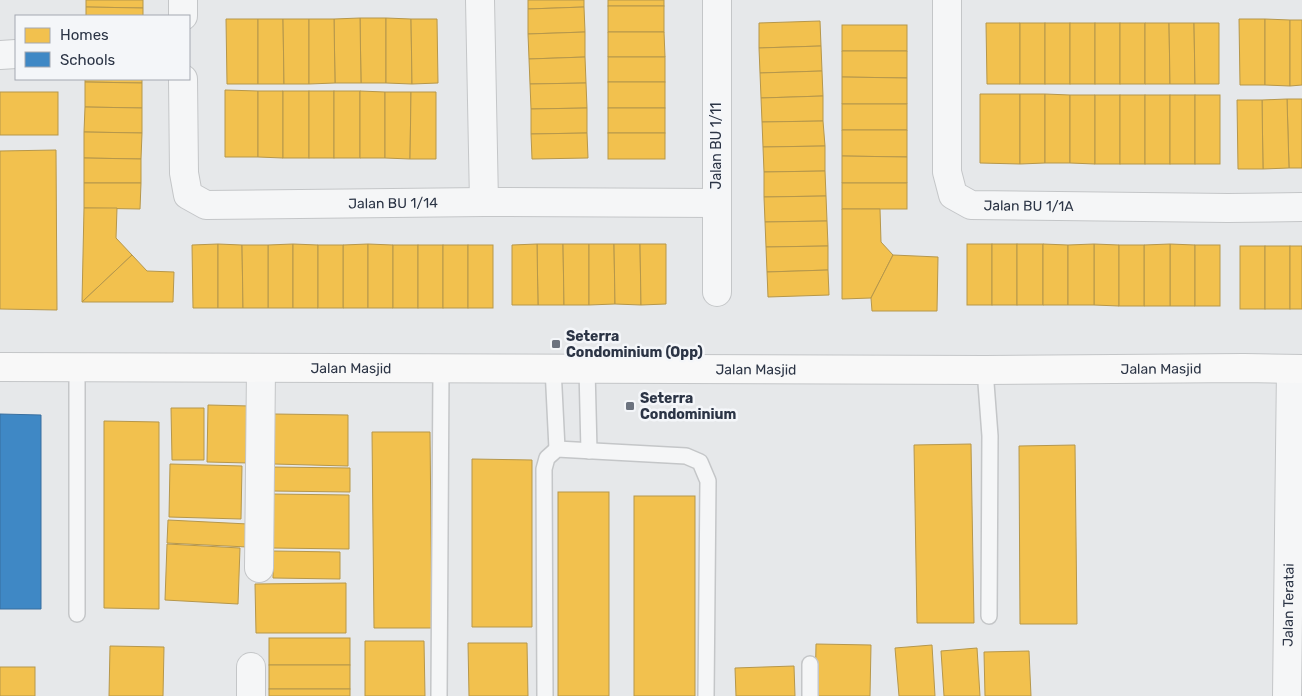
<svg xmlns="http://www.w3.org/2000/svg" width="1302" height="696" font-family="Rubik,sans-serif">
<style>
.homes{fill:#f2c14e;stroke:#b6974b}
.schools{fill:#3f88c5;stroke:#396f9f}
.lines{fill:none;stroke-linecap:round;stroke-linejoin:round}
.lane-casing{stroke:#c4c6c8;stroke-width:18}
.street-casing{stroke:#c4c6c8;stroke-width:30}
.secondary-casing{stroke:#c4c6c8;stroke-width:30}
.lane{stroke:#f5f6f7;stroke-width:15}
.street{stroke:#f5f6f7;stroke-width:28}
.secondary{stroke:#f8f8f8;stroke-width:28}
.poi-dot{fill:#6c737f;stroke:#f4f6f9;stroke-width:2}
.labels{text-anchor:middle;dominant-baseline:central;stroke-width:5;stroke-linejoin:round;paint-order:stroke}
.street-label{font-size:14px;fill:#2b3445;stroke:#f4f6f9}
.poi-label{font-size:14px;font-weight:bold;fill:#2b3445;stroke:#f4f6f9;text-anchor:start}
</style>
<rect width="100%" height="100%" fill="#e6e8ea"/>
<g class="homes">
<path d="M86,0H143V8L86,7Z"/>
<path d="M528,0H584V7L528,9Z"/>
<rect x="608" y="0" width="56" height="6"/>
<rect x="608" y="6" width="56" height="26"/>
<path d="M86,7L143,8V16H86Z"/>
<path d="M584,7L585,32L528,34V9Z"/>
<path d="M360,18H386V83H361Z"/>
<path d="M360,18L361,83H335L334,19Z"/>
<path d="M386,18L411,19L412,84L386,83Z"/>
<path d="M226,19H258V84H227Z"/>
<path d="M258,19H283L284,84H258Z"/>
<path d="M283,19H309V84H284Z"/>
<path d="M309,19H334L335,83L309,84Z"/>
<path d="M411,19H437L438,83L412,84Z"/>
<path d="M1239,19H1265V85H1240Z"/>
<path d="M1265,19L1290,20V86L1265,85Z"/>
<path d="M1290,20H1302V85L1290,86Z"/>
<path d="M820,21L821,46L759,48V23Z"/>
<path d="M986,23H1020V84H987Z"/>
<rect x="1020" y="23" width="25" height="61"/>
<rect x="1045" y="23" width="25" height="61"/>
<rect x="1070" y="23" width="25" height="61"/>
<rect x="1095" y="23" width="25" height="61"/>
<rect x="1120" y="23" width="25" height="61"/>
<path d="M1145,23H1169L1170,84H1145Z"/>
<path d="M1169,23H1194L1195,84H1170Z"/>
<path d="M1194,23H1219V84H1195Z"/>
<rect x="842" y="25" width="65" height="26"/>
<path d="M585,32V57L529,59L528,34Z"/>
<path d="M608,32H664L665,57H608Z"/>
<path d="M821,46L822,71L760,73L759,48Z"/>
<path d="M842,51H907V78L842,77Z"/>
<path d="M585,57L586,83L530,84L529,59Z"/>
<rect x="608" y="57" width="57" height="25"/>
<path d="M822,71L823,96L761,98L760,73Z"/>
<path d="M842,77L907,78V104H842Z"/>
<path d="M85,79H142V83L85,82Z"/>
<path d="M85,82L142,83V108L85,107Z"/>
<rect x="608" y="82" width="57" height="26"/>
<path d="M586,83L587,108L531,109L530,84Z"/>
<path d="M225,90L258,91V157H225Z"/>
<path d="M258,91H283V158L258,157Z"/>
<rect x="283" y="91" width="26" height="67"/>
<rect x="309" y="91" width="25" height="67"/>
<rect x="334" y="91" width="26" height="67"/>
<path d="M360,91L385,92V158H360Z"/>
<rect x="0" y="92" width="58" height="43"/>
<path d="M385,92H411L410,159L385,158Z"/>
<path d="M411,92H436V159H410Z"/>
<path d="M980,94H1020V164L980,163Z"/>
<path d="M1020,94H1045V163L1020,164Z"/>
<path d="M1045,94L1070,95V163H1045Z"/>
<path d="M1070,95H1095V164L1070,163Z"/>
<rect x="1095" y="95" width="25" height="69"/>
<rect x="1120" y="95" width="25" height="69"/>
<rect x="1145" y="95" width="25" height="69"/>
<rect x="1170" y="95" width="25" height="69"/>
<rect x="1195" y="95" width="25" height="69"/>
<path d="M823,96V121L762,122L761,98Z"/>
<path d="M1287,99H1302V168H1289Z"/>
<path d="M1287,99L1289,168L1263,169L1262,100Z"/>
<path d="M1237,100H1262L1263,169H1238Z"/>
<rect x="842" y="104" width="65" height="26"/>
<path d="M85,107L142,108V133L84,132Z"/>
<path d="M587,108V133L531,134V109Z"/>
<rect x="608" y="108" width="57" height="25"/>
<path d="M823,121L825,146L763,147L762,122Z"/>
<path d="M842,130H907V157L842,156Z"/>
<path d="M84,132L142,133L141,159L84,158Z"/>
<path d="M587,133L588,158L532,159L531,134Z"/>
<rect x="608" y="133" width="57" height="26"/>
<path d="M825,146V171L764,172L763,147Z"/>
<path d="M56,150L57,310L0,309V151Z"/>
<path d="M842,156L907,157V183H842Z"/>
<path d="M84,158L141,159V183H84Z"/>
<path d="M825,171L826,196L764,197V172Z"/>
<path d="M84,183H141L140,209L84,208Z"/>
<rect x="842" y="183" width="65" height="26"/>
<path d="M826,196L827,221L765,222L764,197Z"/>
<path d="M84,208H117L116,238L132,255L82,302Z"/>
<path d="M842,209H880L881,242L893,255L871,298L842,299Z"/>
<path d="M827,221L828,246L766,247L765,222Z"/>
<path d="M218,244V308H193L192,245Z"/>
<path d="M218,244L242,245L243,308H218Z"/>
<path d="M293,244V308H268V245Z"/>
<path d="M293,244L318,245V308H293Z"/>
<path d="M368,244V308H343V245Z"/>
<path d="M368,244L393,245V308H368Z"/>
<path d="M537,244H563L564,305H538Z"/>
<path d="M537,244L538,305H512V245Z"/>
<path d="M563,244H589V305H564Z"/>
<path d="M589,244H614L615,304L589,305Z"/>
<path d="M614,244H640L641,305L615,304Z"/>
<path d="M640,244H666V304L641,305Z"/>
<rect x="967" y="244" width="25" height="61"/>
<rect x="992" y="244" width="25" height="61"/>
<rect x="1017" y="244" width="26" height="61"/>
<path d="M1043,244L1068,245V305H1043Z"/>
<path d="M1094,244L1119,245V306L1094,305Z"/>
<path d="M1094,244V305H1068V245Z"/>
<path d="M1170,244L1195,245V306H1170Z"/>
<path d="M1170,244V306H1144V245Z"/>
<path d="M242,245H268V308H243Z"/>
<rect x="318" y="245" width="25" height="63"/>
<rect x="393" y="245" width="25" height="63"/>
<rect x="418" y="245" width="25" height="63"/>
<rect x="443" y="245" width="25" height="63"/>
<rect x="468" y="245" width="25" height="63"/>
<rect x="1119" y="245" width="25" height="61"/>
<rect x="1195" y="245" width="25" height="61"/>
<path d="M828,246V270L767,272L766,247Z"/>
<rect x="1240" y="246" width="25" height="63"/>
<rect x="1265" y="246" width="25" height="63"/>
<rect x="1290" y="246" width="12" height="63"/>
<path d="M132,255L147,271L174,272L173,302H82Z"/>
<path d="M893,255L938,257L937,311H872L871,298Z"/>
<path d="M828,270L829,295L768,297L767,272Z"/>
<path d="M208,405L250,406L249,463L207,462Z"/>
<path d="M171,408H204V460H172Z"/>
<path d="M274,414L348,415V466L274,464Z"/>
<path d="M104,421L159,422V609L104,608Z"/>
<path d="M372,432H430L432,628H374Z"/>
<path d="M971,444L974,623H917L914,445Z"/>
<path d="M1075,445L1077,624H1020L1019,446Z"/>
<path d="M472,459L532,460V627H472Z"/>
<path d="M170,464L242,466L241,519L169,517Z"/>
<path d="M272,467L350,468V492L272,491Z"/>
<rect x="558" y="492" width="51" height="204"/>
<path d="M272,494L349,495V549L272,548Z"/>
<rect x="634" y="496" width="61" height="200"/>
<path d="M168,520L248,524L247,547L167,543Z"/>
<path d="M167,544L240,548L238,604L165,600Z"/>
<path d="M273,551L340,552V579L273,578Z"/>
<path d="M346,583V633H256L255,584Z"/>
<rect x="269" y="638" width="81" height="27"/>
<path d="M365,641H424L425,696H365Z"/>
<path d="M468,643H527L528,696H469Z"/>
<path d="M816,644L871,645L870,696H815Z"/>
<path d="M932,645L935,696H899L895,648Z"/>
<path d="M110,646L164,647L163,696H109Z"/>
<path d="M977,648L980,696H944L941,651Z"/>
<path d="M1029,651L1031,696H985L984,652Z"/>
<rect x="269" y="665" width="81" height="24"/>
<path d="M794,666L795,696H736L735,668Z"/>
<rect x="0" y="667" width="35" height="29"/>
<rect x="269" y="689" width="81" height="7"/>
</g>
<path class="schools" d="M0,414L41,415V609H0Z"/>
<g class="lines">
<defs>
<g id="lane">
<path d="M77,368V614"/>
<path d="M553,368L557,449"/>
<path d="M587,369L589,451"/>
<path d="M985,370L990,436L989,616"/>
<path d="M810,664V696"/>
<path d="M439,696L441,369"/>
<path d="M545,696L544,469L547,458L557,449L686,456L700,462L708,481L706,696"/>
</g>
<g id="street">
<path d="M183,0V16"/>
<path d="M480,0L484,202"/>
<path id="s1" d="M947,0V172L953,195L971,205L1228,208L1302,207"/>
<path d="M0,55L16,54"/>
<path id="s2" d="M183,79L184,173L188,195L206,205L484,202L716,203"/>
<path d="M717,292V0"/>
<path d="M259,568L261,368"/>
<path d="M251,667V696"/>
<path id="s3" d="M1287,696L1291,369"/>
</g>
<g id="secondary">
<path id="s4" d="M0,367L985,370L1244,368L1302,369"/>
</g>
</defs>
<use href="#lane" class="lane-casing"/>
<use href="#street" class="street-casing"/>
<use href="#secondary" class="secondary-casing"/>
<use href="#lane" class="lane"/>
<use href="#street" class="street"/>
<use href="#secondary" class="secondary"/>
</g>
<g class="poi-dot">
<rect x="551" y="339" width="10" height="10" rx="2.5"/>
<rect x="625" y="401" width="10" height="10" rx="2.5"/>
</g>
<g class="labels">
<g class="street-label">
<text transform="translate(716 146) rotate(-90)">Jalan BU 1/11</text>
<text stroke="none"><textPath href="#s2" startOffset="324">Jalan BU 1/14</textPath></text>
<text stroke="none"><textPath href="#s1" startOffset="274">Jalan BU 1/1A</textPath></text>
<text stroke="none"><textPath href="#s4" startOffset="351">Jalan Masjid</textPath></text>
<text stroke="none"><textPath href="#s4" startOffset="1161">Jalan Masjid</textPath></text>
<text stroke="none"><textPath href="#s4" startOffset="756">Jalan Masjid</textPath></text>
<text stroke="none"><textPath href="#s3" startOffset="91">Jalan Teratai</textPath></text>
</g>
<g class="poi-label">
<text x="566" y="336">Seterra<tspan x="566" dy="16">Condominium (Opp)</tspan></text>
<text x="640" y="398">Seterra<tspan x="640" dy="16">Condominium</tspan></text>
</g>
</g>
<rect x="15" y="15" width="175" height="65" fill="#f4f6f9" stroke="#a4a8b1"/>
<rect x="25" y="28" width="25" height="15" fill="#f2c14e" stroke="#a4a8b1"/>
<text x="60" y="40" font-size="15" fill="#2b3445">Homes</text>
<rect x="25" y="52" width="25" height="15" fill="#3f88c5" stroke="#a4a8b1"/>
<text x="60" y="65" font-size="15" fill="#2b3445">Schools</text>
</svg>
